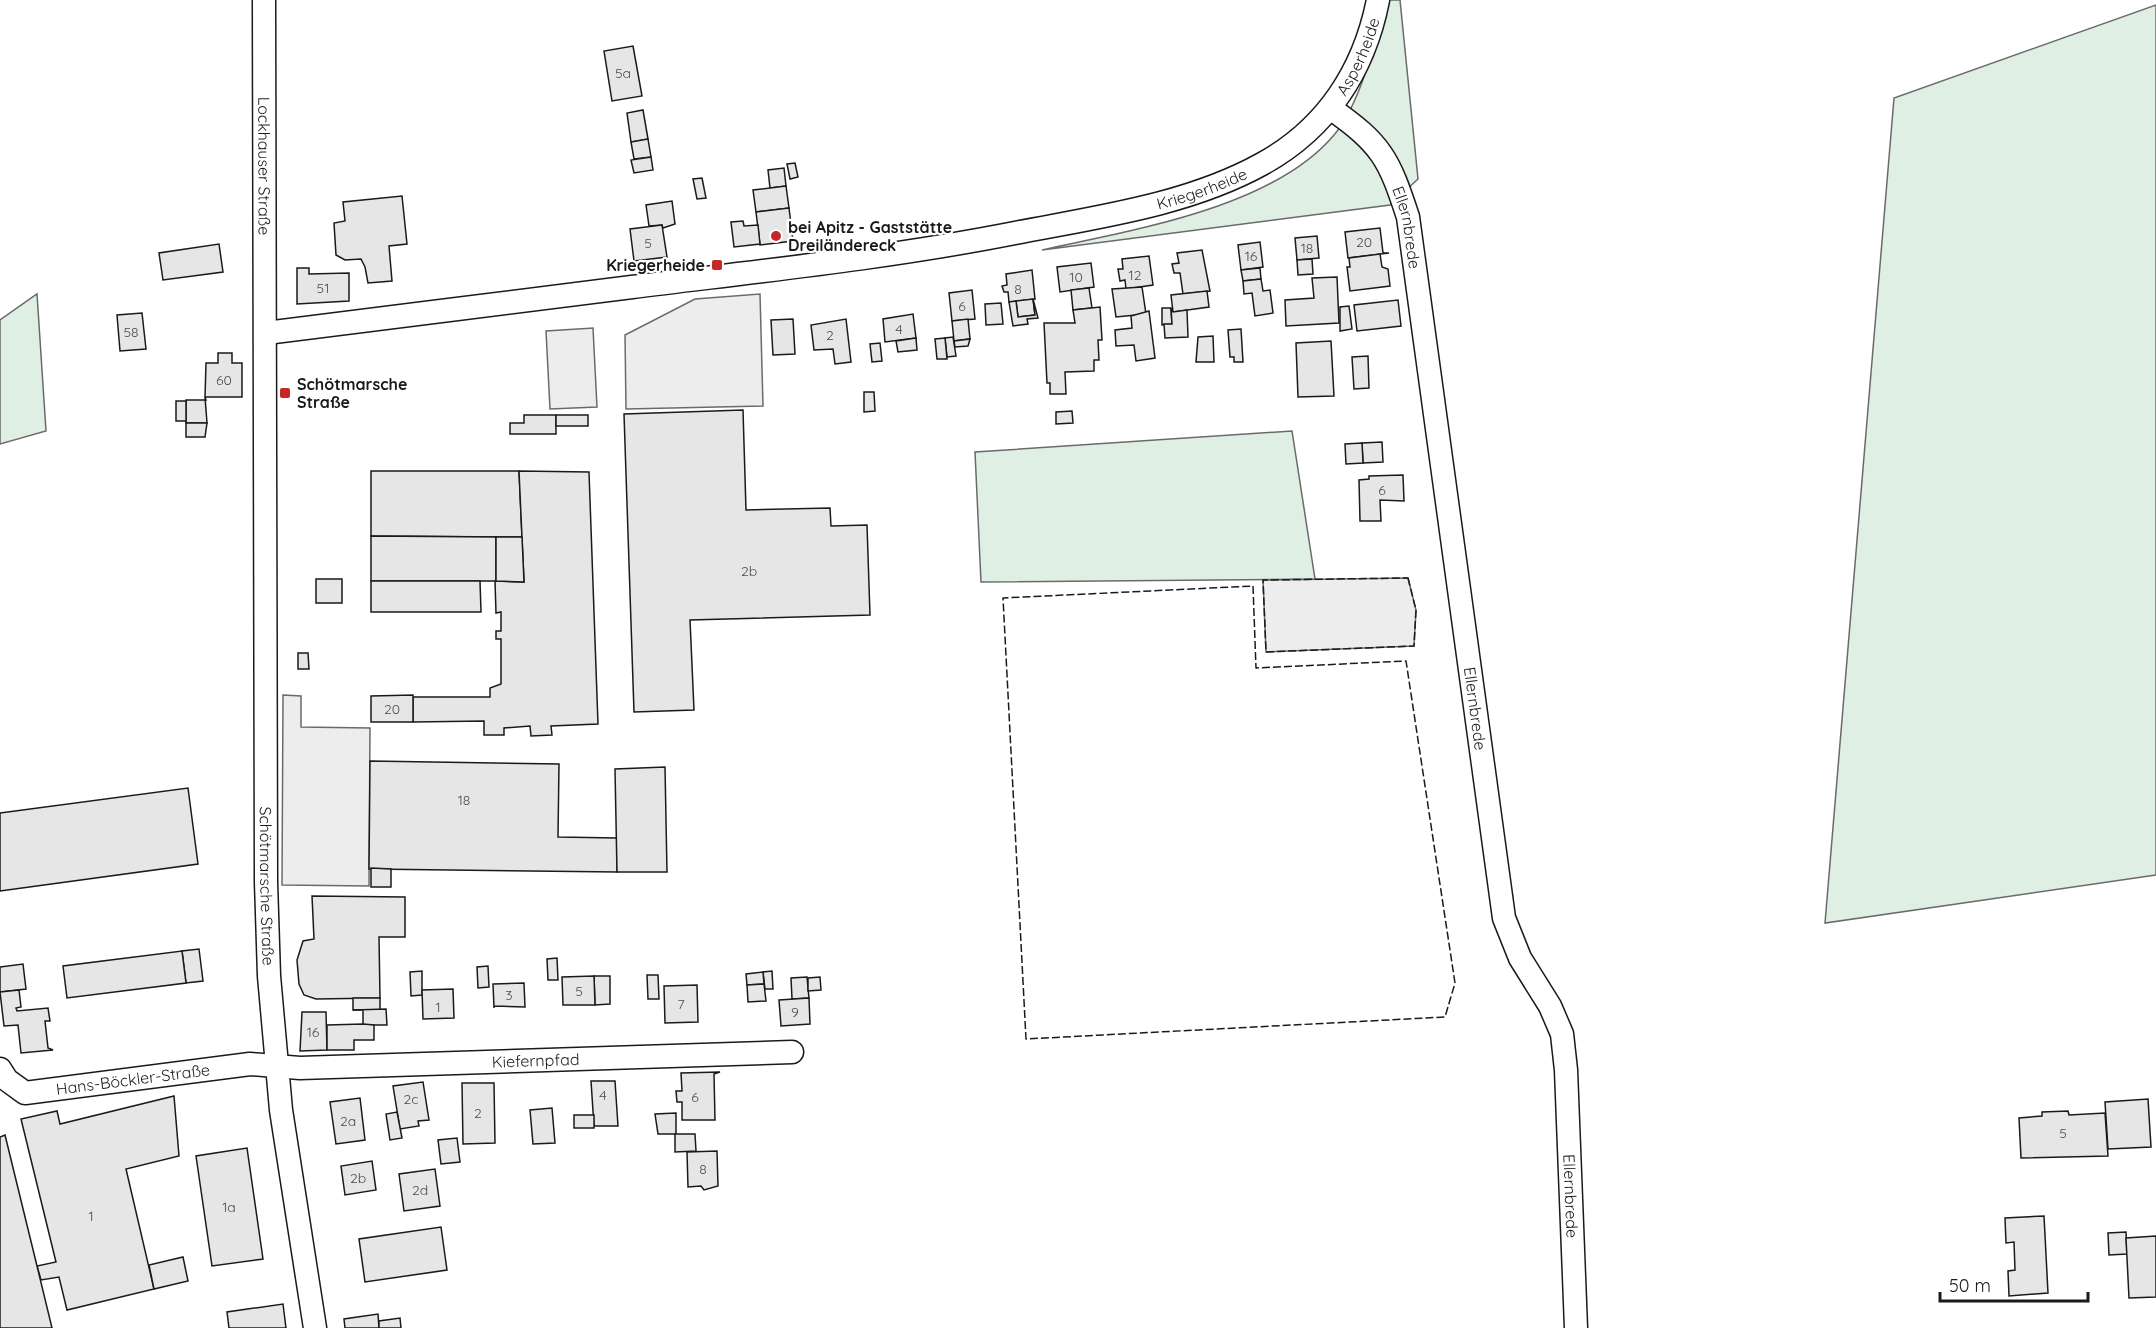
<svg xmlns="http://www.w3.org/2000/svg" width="2156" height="1328" font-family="Quicksand,sans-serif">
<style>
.green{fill:#e0efe3;stroke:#6a6a6a;stroke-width:1.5}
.parking{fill:#ededed;stroke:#6a6a6a;stroke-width:1.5}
.building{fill:#e6e6e6;stroke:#1a1a1a;stroke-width:1.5}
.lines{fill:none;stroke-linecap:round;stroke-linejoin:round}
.minor-casing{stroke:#1a1a1a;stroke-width:25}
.minor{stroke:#fff;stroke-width:22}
.fence{stroke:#1a1a1a;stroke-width:1.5;stroke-dasharray:8 3;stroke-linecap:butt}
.poi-dot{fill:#c62828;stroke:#fff;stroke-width:2}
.labels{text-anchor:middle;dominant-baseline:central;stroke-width:4.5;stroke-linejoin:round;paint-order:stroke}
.number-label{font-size:14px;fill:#4d4d4d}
.street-label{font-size:16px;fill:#1a1a1a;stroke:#fff}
.poi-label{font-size:16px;font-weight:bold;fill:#1a1a1a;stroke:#fff;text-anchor:start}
</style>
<rect width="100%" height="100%" fill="#fff"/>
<g class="green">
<path d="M1388,0H1400L1418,179L1390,205L1042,250C1132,230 1273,208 1334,135C1361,103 1375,40 1388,0Z"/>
<path d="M2156,5V875L1825,923L1894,98Z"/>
<path d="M37,294L46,431L0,444V320Z"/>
<path d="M1292,431L1315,579L981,582L975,452Z"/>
</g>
<g class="parking">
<path d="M760,294L763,406L626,409L625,335L695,299Z"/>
<path d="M593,328L597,407L550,409L546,331Z"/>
<path d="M1408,578L1416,610L1414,646L1266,652L1263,580Z"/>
<path d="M283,695L301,696V727L370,728L369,886L282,885Z"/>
</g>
<g class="building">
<path d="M633,46L642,96L612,101L604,51Z"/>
<path d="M643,110L648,139L631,142L627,113Z"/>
<path d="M648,139L651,157L634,159L631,142Z"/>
<path d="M651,157L653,170L634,173L631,160Z"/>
<path d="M795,163L798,177L790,179L787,164Z"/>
<path d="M784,168L786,186L770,188L768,170Z"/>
<path d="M702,178L706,198L697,199L693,179Z"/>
<path d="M786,186L789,208L756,212L753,190Z"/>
<path d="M402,196L407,244L389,246L392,281L368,283L365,267L361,259L345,260L336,255L334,223L345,221L343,202Z"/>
<path d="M672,201L675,224L663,228L662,225L649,226L646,205Z"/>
<path d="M789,208L793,241L760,245L756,212Z"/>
<path d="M743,221L744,226L758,225L760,244L734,247L731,222Z"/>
<path d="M662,225L667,257L634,261L630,229Z"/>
<path d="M1380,228L1383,253H1389L1348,258L1345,232Z"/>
<path d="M1317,236L1319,258L1297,260L1295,238Z"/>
<path d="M1260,242L1263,267L1241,270L1238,245Z"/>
<path d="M219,244L223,272L163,280L159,253Z"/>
<path d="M1202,250L1210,291L1183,294L1180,273H1174L1172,264L1179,263L1177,253Z"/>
<path d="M1380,254L1382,267L1388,269L1390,286L1350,291L1347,267H1350L1349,258Z"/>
<path d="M1149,256L1153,285L1126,289L1125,280L1120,281L1118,269H1123L1122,259Z"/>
<path d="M1312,259L1313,274L1298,275L1297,260Z"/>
<path d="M1091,263L1094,287L1060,292L1057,267Z"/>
<path d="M297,268H309V274L349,273V301L297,304Z"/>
<path d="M1260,268L1261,279L1243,281L1241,270Z"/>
<path d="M1032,270L1035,299L1009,302L1008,292H1004L1002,286L1007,285L1006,274Z"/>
<path d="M1337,277L1339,323L1286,326L1285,300L1314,298L1312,278Z"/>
<path d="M1261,279L1263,291L1270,290L1273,313L1255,316L1252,293L1244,294L1243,281Z"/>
<path d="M1142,287L1146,314L1116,317L1112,289Z"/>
<path d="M1089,288L1092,308L1073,310L1071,290Z"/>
<path d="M972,290L975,319L952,321L949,293Z"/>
<path d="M1207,291L1209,307L1173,312L1171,295Z"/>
<path d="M1033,299L1035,315L1018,317L1016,301Z"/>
<path d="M1033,299L1038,318L1027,319L1028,324L1013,326L1009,302L1016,301L1018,317L1035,315Z"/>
<path d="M1398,300L1401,326L1357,331L1354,305Z"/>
<path d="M1001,303L1003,324L986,325L985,304Z"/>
<path d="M1349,306L1352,329L1340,331V307Z"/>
<path d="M1100,307L1102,340H1098L1099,360H1094V371L1065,372L1066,394H1050V383H1047L1044,323H1075L1073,310Z"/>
<path d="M1162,308H1171L1172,324L1162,325Z"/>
<path d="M1171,308L1173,312L1187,310L1188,337L1165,338L1164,324H1172Z"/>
<path d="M1149,311L1155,358L1136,361L1134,345L1116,346L1115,330L1132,328L1131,316Z"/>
<path d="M142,313L146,349L120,351L117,315Z"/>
<path d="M913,314L916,338L885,342L883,319Z"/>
<path d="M793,319L795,354L773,355L771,320Z"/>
<path d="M846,319L851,362L835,364L833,349L814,350L811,325Z"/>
<path d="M968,319L970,339L954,341L952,321Z"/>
<path d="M1241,329L1243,362H1234V357H1230L1228,330Z"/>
<path d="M1213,336L1214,362H1196L1198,337Z"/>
<path d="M953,337L956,356L947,357L945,338Z"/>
<path d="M916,338L917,350L898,352L896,341Z"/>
<path d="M945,338L947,359H937L935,339Z"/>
<path d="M970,339L968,346L955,347L954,341Z"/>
<path d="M1331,341L1334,396L1298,397L1296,343Z"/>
<path d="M880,343L882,361L872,362L870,344Z"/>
<path d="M218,353H232V363H242V397H205L206,363H218Z"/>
<path d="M1368,356L1369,388L1354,389L1352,357Z"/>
<path d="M864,392H874L875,411L864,412Z"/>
<path d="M205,397L207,423H186V400H206Z"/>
<rect x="176" y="401" width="10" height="20"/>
<path d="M743,410L746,510L830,508L831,526L867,525L870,615L690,620L694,710L634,712L624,414Z"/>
<path d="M1072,411L1073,423L1056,424V412Z"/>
<path d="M524,415H556V434H510V423H524Z"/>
<rect x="556" y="415" width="32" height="11"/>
<path d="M186,423H207L205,437H186Z"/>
<path d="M1382,442L1383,462L1363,463L1362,443Z"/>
<path d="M1362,443L1363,463L1346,464L1345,444Z"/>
<path d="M371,471H519L522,537L371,536Z"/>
<path d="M519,471L589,472L598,724L551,726L552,735L531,736L530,726L504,728V735H484V721L413,722V697H490V688L501,684V639H496V631H501V612L496,613L495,581L524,582Z"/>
<path d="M1403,475L1404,501L1380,500L1381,521H1360L1359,480L1369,479V476Z"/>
<path d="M371,536L496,537V581H371Z"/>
<path d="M496,537H522L524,582L496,581Z"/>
<rect x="316" y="579" width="26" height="24"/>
<path d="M371,581H480L481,612H371Z"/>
<path d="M298,653H308L309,669H298Z"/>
<path d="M413,695V722H371V696Z"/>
<path d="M370,761L559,764L558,837L617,838V872L369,869Z"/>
<path d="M665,767L667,872H617L615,769Z"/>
<path d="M188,788L198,864L0,891V813Z"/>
<path d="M371,868L391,869V887H371Z"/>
<path d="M312,896L405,897V937H379L380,998L316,999L304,995L299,984L297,960L303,941L314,939Z"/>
<path d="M199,949L203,981L186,983L182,951Z"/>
<path d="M182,951L186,983L67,998L63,966Z"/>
<path d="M557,958L558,980H548L547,959Z"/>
<path d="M23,964L26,989L0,992V967Z"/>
<path d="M488,966L489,987L478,988L477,967Z"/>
<path d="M422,971V995L411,996L410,972Z"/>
<path d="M772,971L773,989H765L763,972Z"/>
<path d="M763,972L764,984L747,985L746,974Z"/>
<path d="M647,975H658L659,999H648Z"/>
<path d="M594,976H610V1004L595,1005Z"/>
<path d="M594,976L595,1005H563L562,977Z"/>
<path d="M807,977L809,998L792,999L791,978Z"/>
<path d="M820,977L821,990L808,991V978Z"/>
<path d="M524,983L525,1007L494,1006V1008L493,984Z"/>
<path d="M764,984L766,1001L748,1002L747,985Z"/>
<path d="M697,985L698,1022L665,1023L664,986Z"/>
<path d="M453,989L454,1018L423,1019L422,990Z"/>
<path d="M19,990L21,1007L16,1008L17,1011L48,1008L50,1021H45L48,1048L53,1050L21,1053L18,1025L4,1026L0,992Z"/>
<rect x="353" y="998" width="27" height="12"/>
<path d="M809,998L810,1024L781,1026L779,1000Z"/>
<path d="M386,1009L387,1025H363V1010H353Z"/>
<path d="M302,1012H326L327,1050L300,1051Z"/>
<path d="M363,1024L374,1025V1040H354V1050H327V1025Z"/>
<path d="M720,1072L714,1074L715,1120H682V1102H677L676,1091H682L681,1073Z"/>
<path d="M591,1081H615L618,1126H594Z"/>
<path d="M423,1082L429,1120L418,1121L419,1126L400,1129L393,1086Z"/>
<path d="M462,1083H494L495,1143L463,1144Z"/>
<path d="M174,1096L179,1156L126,1169L154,1289L67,1310L59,1277L41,1280L37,1266L56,1262L21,1119L57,1111L60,1124Z"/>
<path d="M360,1098L365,1140L336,1144L330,1102Z"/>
<path d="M2148,1099L2151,1147L2108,1149L2105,1102Z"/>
<path d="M552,1108L555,1143L533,1144L530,1110Z"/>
<path d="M2068,1111L2069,1115L2105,1113L2108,1156L2021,1158L2019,1118L2042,1116V1112Z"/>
<path d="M397,1112L402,1138L390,1140L386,1114Z"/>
<path d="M676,1113V1134H658L655,1114Z"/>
<rect x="574" y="1115" width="20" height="13"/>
<path d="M675,1134H695L696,1151L675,1152Z"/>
<path d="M5,1135L37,1266L52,1328H0V1137Z"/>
<path d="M457,1138L460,1162L441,1164L438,1140Z"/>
<path d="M247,1148L263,1259L212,1266L196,1156Z"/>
<path d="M717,1151L718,1186L704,1190L701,1186L688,1187L687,1152Z"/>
<path d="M372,1161L376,1190L345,1195L341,1166Z"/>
<path d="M435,1169L440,1206L404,1211L399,1174Z"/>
<path d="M2044,1216L2048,1293L2009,1296L2008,1271L2015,1270L2014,1242L2006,1243L2005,1218Z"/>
<path d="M441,1227L447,1270L365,1282L359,1239Z"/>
<path d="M2126,1232L2127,1254L2109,1255L2108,1233Z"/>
<path d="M2156,1236V1297L2129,1298L2126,1238Z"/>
<path d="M183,1257L188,1281L154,1289L149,1265Z"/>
<path d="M283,1304L286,1328H229L227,1312Z"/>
<path d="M378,1314L379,1328H345L344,1319Z"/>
<path d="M400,1318L401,1328H379V1321Z"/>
</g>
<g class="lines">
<defs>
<g id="minor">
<path id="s1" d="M264,0L266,882L269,976L281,1110L315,1328"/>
<path id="s2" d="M1330,108C1382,144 1389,159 1408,217L1504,918L1520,958L1550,1006L1562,1034L1566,1070L1576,1328"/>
<path id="s3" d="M266,333C388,318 510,302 632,287C760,271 888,258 1015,233C1097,217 1188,205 1262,164C1326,129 1364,71 1378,0"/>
<path id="s4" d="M0,1069L7,1080L25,1093L250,1064L300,1068L792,1052"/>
</g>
</defs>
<use href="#minor" class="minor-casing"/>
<use href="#minor" class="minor"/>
<g class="fence">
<path d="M1408,578L1416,610L1414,646L1266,652L1263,580Z"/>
<path d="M1253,586L1256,668L1406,661L1455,983L1445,1017L1026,1039L1003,598Z"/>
</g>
</g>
<g class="poi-dot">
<circle cx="776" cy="236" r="6"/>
<rect x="711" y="259" width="12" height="12" rx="3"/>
<rect x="279" y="387" width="12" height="12" rx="3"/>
</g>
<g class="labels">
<g class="number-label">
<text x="623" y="73">5a</text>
<text x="1364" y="242">20</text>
<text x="648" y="243">5</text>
<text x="1307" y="248">18</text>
<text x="1251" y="256">16</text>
<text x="1135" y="275">12</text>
<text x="1076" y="277">10</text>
<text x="323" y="288">51</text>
<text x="1018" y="289">8</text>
<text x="962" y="306">6</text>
<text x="899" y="329">4</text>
<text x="131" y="332">58</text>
<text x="830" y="335">2</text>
<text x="224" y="380">60</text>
<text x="1382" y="490">6</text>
<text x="749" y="571">2b</text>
<text x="392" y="709">20</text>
<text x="464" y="800">18</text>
<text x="579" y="991">5</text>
<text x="509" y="995">3</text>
<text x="681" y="1004">7</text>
<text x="438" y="1007">1</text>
<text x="795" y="1012">9</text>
<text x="313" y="1032">16</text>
<text x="603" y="1095">4</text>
<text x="695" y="1097">6</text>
<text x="411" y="1099">2c</text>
<text x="478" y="1113">2</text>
<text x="348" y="1121">2a</text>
<text x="2063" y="1133">5</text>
<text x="703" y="1169">8</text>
<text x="358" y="1178">2b</text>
<text x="420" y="1190">2d</text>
<text x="229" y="1207">1a</text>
<text x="91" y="1216">1</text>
</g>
<g class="street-label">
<text stroke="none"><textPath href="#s3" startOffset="1161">Asperheide</textPath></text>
<text stroke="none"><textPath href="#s1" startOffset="166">Lockhauser Straße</textPath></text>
<text stroke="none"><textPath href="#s3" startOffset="948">Kriegerheide</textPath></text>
<text stroke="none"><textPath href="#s2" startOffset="148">Ellernbrede</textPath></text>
<text stroke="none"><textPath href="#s2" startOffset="634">Ellernbrede</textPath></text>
<text stroke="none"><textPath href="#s1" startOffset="886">Schötmarsche Straße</textPath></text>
<text stroke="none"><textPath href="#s4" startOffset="548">Kiefernpfad</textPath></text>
<text stroke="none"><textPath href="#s4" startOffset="144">Hans-Böckler-Straße</textPath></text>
<text stroke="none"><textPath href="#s2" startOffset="1138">Ellernbrede</textPath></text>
</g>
<g class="poi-label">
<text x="788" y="227">bei Apitz - Gaststätte<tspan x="788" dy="18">Dreiländereck</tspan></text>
<text x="705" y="265" text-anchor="end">Kriegerheide</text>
<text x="297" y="384">Schötmarsche<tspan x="297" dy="18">Straße</tspan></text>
</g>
</g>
<path d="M1940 1292v9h148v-9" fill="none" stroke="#1a1a1a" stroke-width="3"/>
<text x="1949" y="1292" font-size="18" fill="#1a1a1a" stroke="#ffffff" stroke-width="4.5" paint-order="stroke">50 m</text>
</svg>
